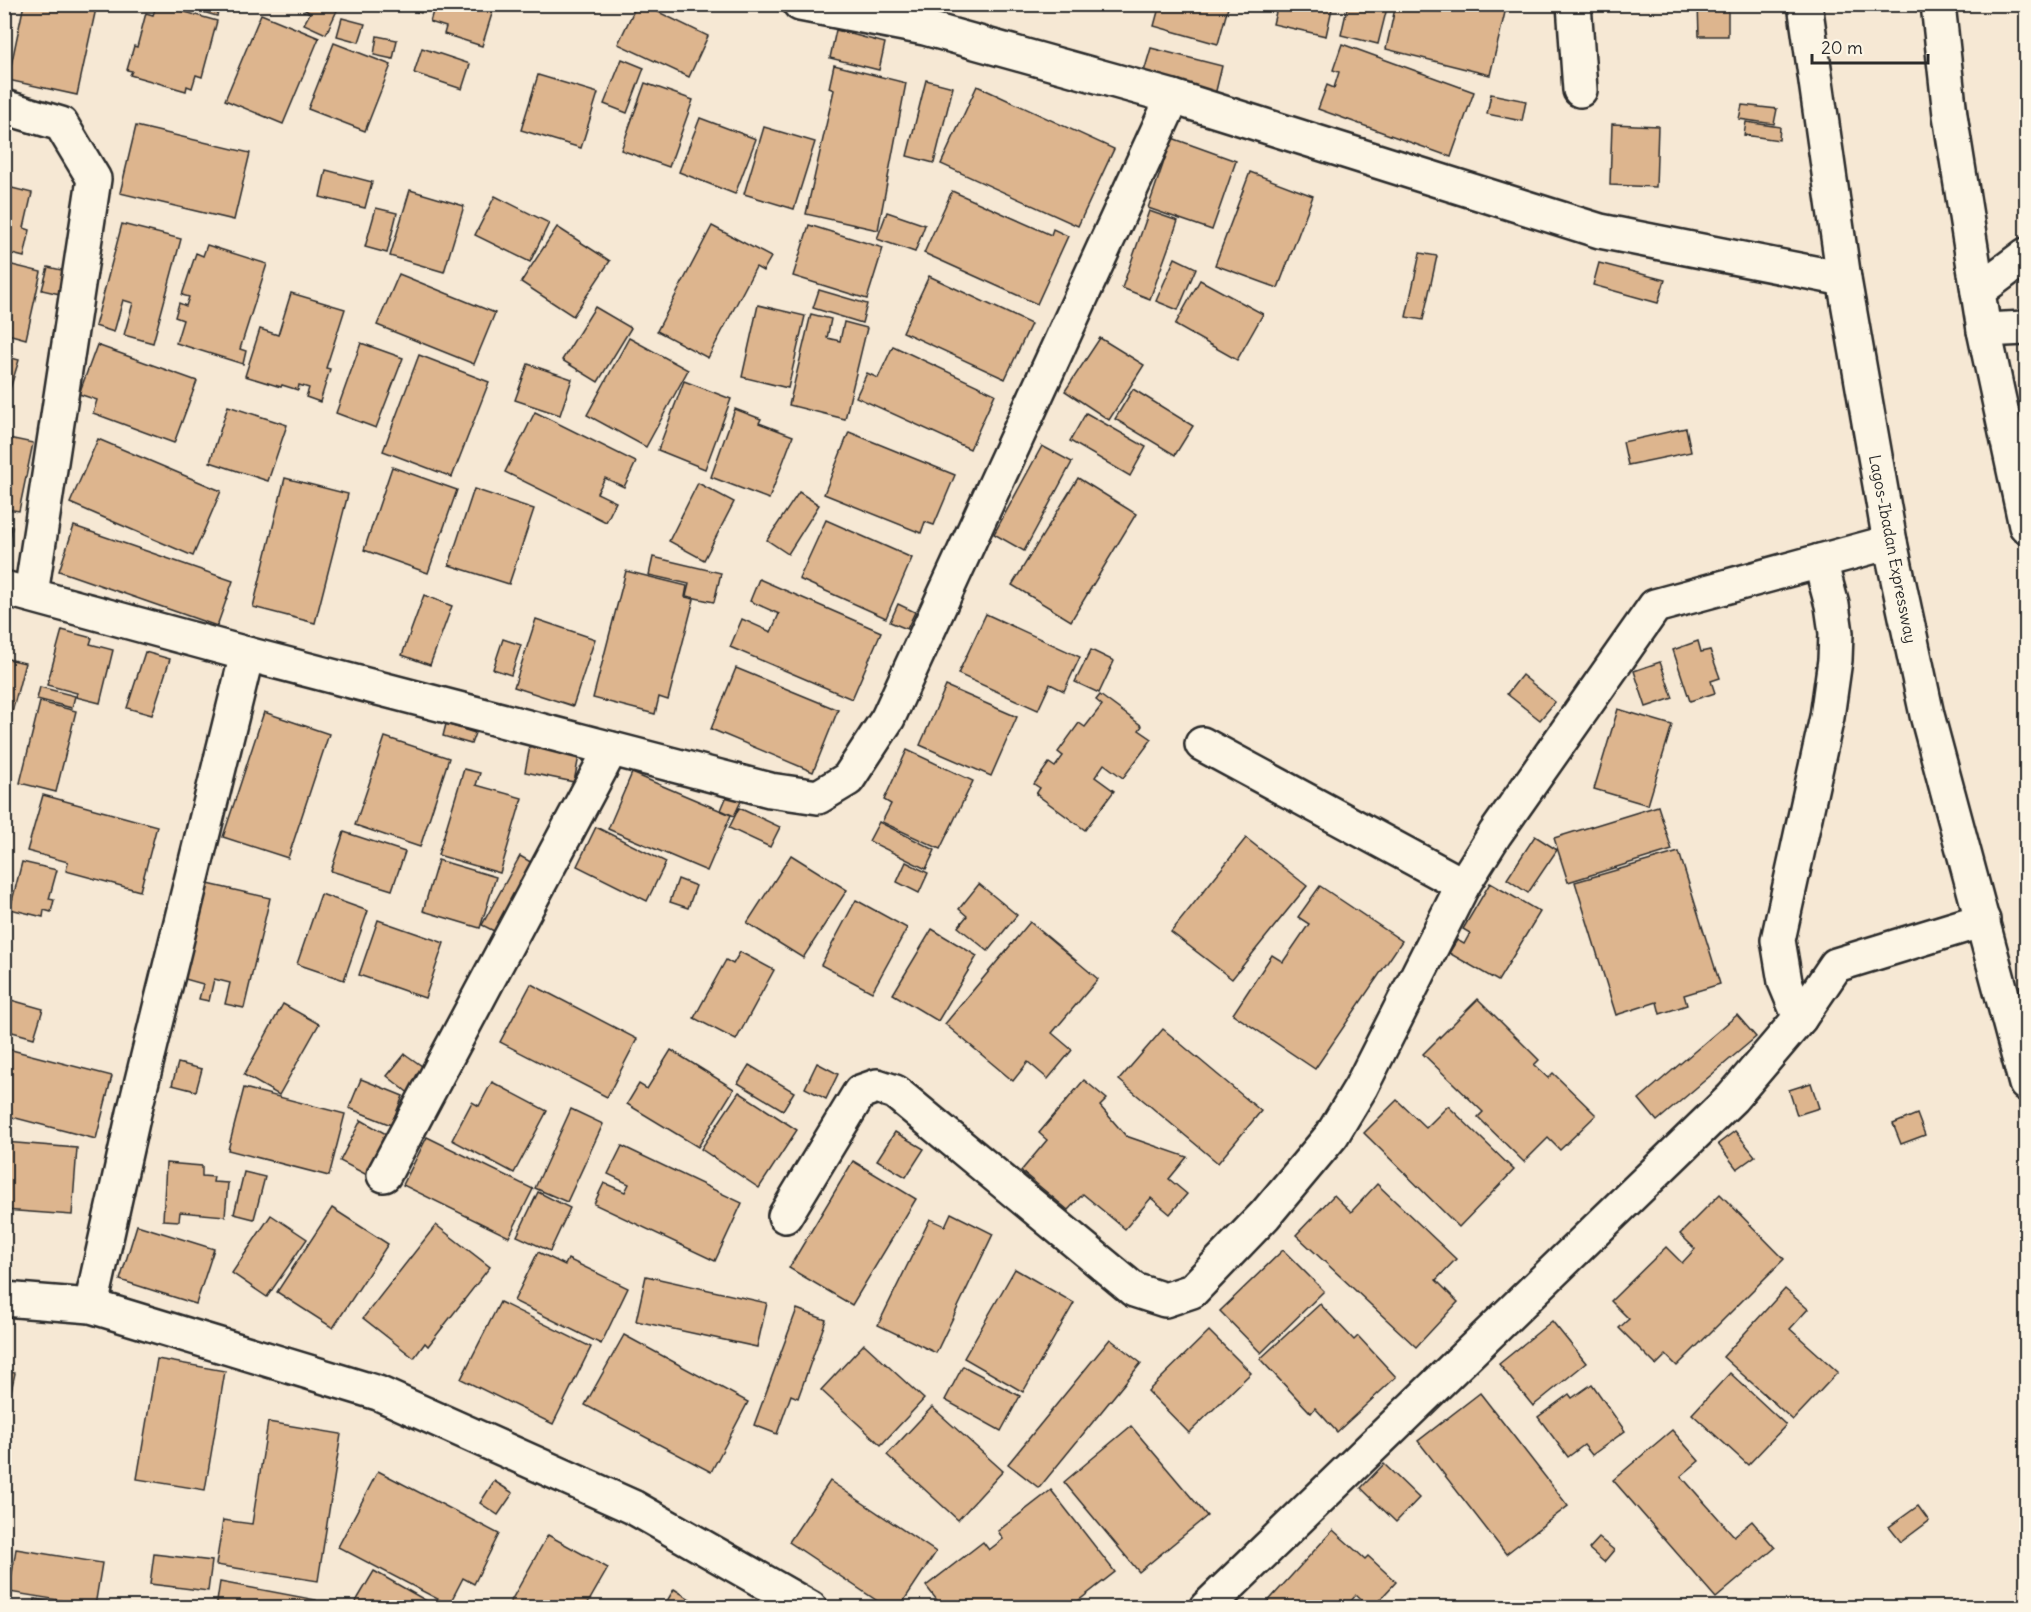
<svg xmlns="http://www.w3.org/2000/svg" width="2031" height="1612" font-family="Delius,sans-serif">
<style>
.building{fill:#ddb58e;stroke:#2b2b2b;stroke-width:1.5}
.lines{fill:none;stroke-linecap:round;stroke-linejoin:round}
.minor-casing{stroke:#2b2b2b;stroke-width:38}
.highway-casing{stroke:#2b2b2b;stroke-width:38}
.minor{stroke:#fcf5e5;stroke-width:33}
.highway{stroke:#fcf5e5;stroke-width:33}
.labels{text-anchor:middle;dominant-baseline:central;stroke-width:5;stroke-linejoin:round;paint-order:stroke}
.street-label{font-size:16px;fill:#2b2b2b;stroke:#fcf5e5}
</style>
<rect width="100%" height="100%" fill="#f6e8d4"/>
<filter id="ink" filterUnits="userSpaceOnUse"><feTurbulence type="fractalNoise" baseFrequency=".0167" numOctaves="2"/><feDisplacementMap in="SourceGraphic" scale="12" xChannelSelector="R" yChannelSelector="G"/><feConvolveMatrix kernelMatrix="1 2 1 2 8 2 1 2 1" color-interpolation-filters="sRGB"/></filter>
<g filter="url(#ink)">
<g class="building">
<path d="M24,4H97L77,95L8,80Z"/>
<path d="M157,4L217,21L202,77L196,75L192,88L187,86L186,91L130,75L132,71L127,70L134,46L137,47L146,13L153,15Z"/>
<path d="M193,4H221L217,16L192,9Z"/>
<path d="M296,4H340L326,34L304,24L310,13Z"/>
<path d="M396,4H424L421,13Z"/>
<path d="M435,4H495L482,46L444,34L446,27L430,22Z"/>
<path d="M637,4H642L708,36L689,77L618,44Z"/>
<path d="M1160,4H1229L1218,44L1154,26Z"/>
<path d="M1278,4H1333L1326,36L1273,24Z"/>
<path d="M1348,4H1388L1378,44L1341,35Z"/>
<path d="M1396,4H1507L1490,75L1386,49Z"/>
<path d="M1698,4H1728V36H1699Z"/>
<path d="M261,14L319,38L283,124L225,100Z"/>
<path d="M342,18L365,24L359,42L337,36Z"/>
<path d="M836,30L885,43L879,70L830,58Z"/>
<path d="M377,36L397,40L393,59L374,55Z"/>
<path d="M334,43L391,65L365,131L308,109Z"/>
<path d="M1342,44L1474,92L1451,157L1318,109L1327,85L1334,88L1339,72L1333,70Z"/>
<path d="M422,48L470,64L462,89L414,73Z"/>
<path d="M1151,48L1222,66L1215,95L1143,75Z"/>
<path d="M622,59L644,68L627,113L604,104Z"/>
<path d="M834,65L906,83L878,230L806,214L834,90L829,88Z"/>
<path d="M538,75L598,93L581,148L521,130Z"/>
<path d="M926,80L953,87L934,163L907,156Z"/>
<path d="M645,83L693,100L669,167L621,150Z"/>
<path d="M977,86L1114,149L1078,226L941,164Z"/>
<path d="M1491,94L1526,101L1522,121L1487,114Z"/>
<path d="M1742,105L1777,109L1774,124L1739,119Z"/>
<path d="M700,118L756,139L735,194L679,172Z"/>
<path d="M1746,122L1780,127L1779,140L1744,135Z"/>
<path d="M1612,124L1658,126L1656,187L1610,185Z"/>
<path d="M136,126L250,153L234,220L120,193Z"/>
<path d="M764,127L815,142L794,209L744,194Z"/>
<path d="M1172,138L1236,161L1212,230L1148,208Z"/>
<path d="M326,170L372,182L365,208L320,197Z"/>
<path d="M1250,172L1313,196L1278,288L1215,265Z"/>
<path d="M4,186L32,193L24,228L30,230L24,257L4,252Z"/>
<path d="M410,190L464,206L444,272L390,256Z"/>
<path d="M952,191L1051,235L1053,229L1068,236L1037,304L924,253Z"/>
<path d="M495,196L549,223L530,262L475,235Z"/>
<path d="M376,208L397,213L387,253L365,247Z"/>
<path d="M1149,211L1178,221L1150,299L1122,288Z"/>
<path d="M887,212L925,225L915,252L877,239Z"/>
<path d="M122,224L181,239L153,343L124,335L133,303L123,300L114,332L95,326Z"/>
<path d="M809,225L883,248L867,299L793,276Z"/>
<path d="M712,226L771,257L763,271L756,267L708,358L657,331Z"/>
<path d="M557,227L610,261L573,316L521,282Z"/>
<path d="M207,245L267,264L240,349L246,351L243,364L176,343L183,320L175,317L179,303L186,306L189,297L182,295L196,253L203,256Z"/>
<path d="M1420,253L1437,256L1423,320L1406,317Z"/>
<path d="M1175,258L1196,268L1178,310L1156,301Z"/>
<path d="M4,263L41,272L26,339L4,333Z"/>
<path d="M1599,263L1665,280L1658,303L1593,285Z"/>
<path d="M48,267L66,271L60,294L42,290Z"/>
<path d="M399,274L495,313L474,364L377,325Z"/>
<path d="M929,276L1031,324L1005,379L903,332Z"/>
<path d="M1200,280L1263,314L1237,360L1175,325Z"/>
<path d="M819,290L867,304L862,323L813,308Z"/>
<path d="M291,293L345,309L326,368L330,369L320,402L306,397L309,388L299,385L298,390L282,385L281,387L245,376L260,329L278,335Z"/>
<path d="M758,305L805,316L788,388L742,377Z"/>
<path d="M595,307L631,328L598,382L562,360Z"/>
<path d="M811,314L831,319L827,338L840,341L844,322L867,328L845,419L789,405Z"/>
<path d="M629,338L688,370L646,447L587,415Z"/>
<path d="M1100,338L1144,365L1109,420L1065,391Z"/>
<path d="M361,343L403,358L376,428L336,413Z"/>
<path d="M97,345L197,381L174,443L93,413L97,400L79,394Z"/>
<path d="M893,346L995,394L970,449L856,397L867,373L878,378Z"/>
<path d="M419,355L489,382L452,477L383,451Z"/>
<path d="M4,356L19,360L4,408Z"/>
<path d="M528,364L572,379L560,415L515,400Z"/>
<path d="M684,381L731,399L705,469L658,450Z"/>
<path d="M1133,389L1193,426L1175,455L1115,419Z"/>
<path d="M228,406L287,425L268,481L210,462Z"/>
<path d="M735,409L761,419L759,423L793,436L769,499L711,477Z"/>
<path d="M535,412L636,462L624,487L605,478L597,493L616,502L606,522L505,472Z"/>
<path d="M1086,413L1146,447L1130,476L1070,441Z"/>
<path d="M1686,428L1691,452L1628,465L1623,442Z"/>
<path d="M849,432L955,475L934,525L925,522L921,533L824,494Z"/>
<path d="M4,437L33,443L19,511L7,509L4,523Z"/>
<path d="M98,439L221,491L193,556L70,503Z"/>
<path d="M1042,446L1072,462L1024,551L994,534Z"/>
<path d="M392,467L457,490L428,573L364,550Z"/>
<path d="M285,478L348,494L315,623L253,607Z"/>
<path d="M1078,478L1136,514L1071,621L1012,585Z"/>
<path d="M698,483L734,502L704,560L669,541Z"/>
<path d="M474,489L534,509L509,584L449,565Z"/>
<path d="M799,492L819,505L788,554L767,540Z"/>
<path d="M826,520L912,558L886,618L799,579Z"/>
<path d="M4,525L12,527L9,544L4,543Z"/>
<path d="M74,526L233,581L217,626L59,571Z"/>
<path d="M653,557L721,573L714,602L686,596L689,584L649,575Z"/>
<path d="M626,571L687,586L685,597L694,599L668,700L659,697L655,714L593,698Z"/>
<path d="M759,579L881,632L852,699L730,647L742,619L771,632L779,614L750,601Z"/>
<path d="M424,595L452,606L430,665L402,655Z"/>
<path d="M898,604L915,612L907,629L890,622Z"/>
<path d="M986,614L1080,657L1064,691L1050,684L1038,710L958,674Z"/>
<path d="M536,619L595,639L573,706L514,687Z"/>
<path d="M62,630L92,638L90,644L113,650L100,703L76,697L77,693L47,685Z"/>
<path d="M503,639L521,645L511,675L493,669Z"/>
<path d="M1698,641L1701,652L1710,650L1720,678L1711,681L1715,693L1690,701L1673,650Z"/>
<path d="M1091,650L1114,661L1099,693L1075,682Z"/>
<path d="M145,652L170,659L152,715L127,708Z"/>
<path d="M4,658L25,663L4,743Z"/>
<path d="M1660,662L1673,698L1646,707L1634,671Z"/>
<path d="M736,668L838,710L813,772L711,729Z"/>
<path d="M1522,675L1555,702L1540,720L1507,694Z"/>
<path d="M946,686L1017,717L991,776L920,745Z"/>
<path d="M40,687L75,696L72,708L37,699Z"/>
<path d="M1100,695L1142,726L1139,730L1152,739L1123,778L1104,764L1095,777L1114,791L1085,830L1036,794L1040,788L1034,784L1049,763L1055,767L1063,756L1058,752L1079,723L1085,727L1102,705L1096,700Z"/>
<path d="M40,702L76,711L56,792L20,783Z"/>
<path d="M1618,709L1672,725L1648,805L1594,789Z"/>
<path d="M264,712L329,734L288,858L223,837Z"/>
<path d="M446,724L475,733L471,744L443,736Z"/>
<path d="M385,737L449,758L420,847L355,825Z"/>
<path d="M530,746L579,756L574,782L525,772Z"/>
<path d="M907,750L973,781L940,849L882,822L891,804L884,800Z"/>
<path d="M464,769L480,773L476,785L522,798L500,873L438,855Z"/>
<path d="M632,773L731,815L707,871L608,829Z"/>
<path d="M729,791L743,797L734,816L721,810Z"/>
<path d="M43,795L157,826L140,891L66,871L68,862L27,851Z"/>
<path d="M1658,806L1672,850L1568,882L1554,838Z"/>
<path d="M739,808L780,827L770,847L729,828Z"/>
<path d="M879,822L935,850L926,869L869,841Z"/>
<path d="M596,827L666,862L647,901L577,866Z"/>
<path d="M344,832L405,852L392,890L331,871Z"/>
<path d="M1535,836L1557,850L1528,893L1507,879Z"/>
<path d="M1246,838L1307,886L1232,979L1171,932Z"/>
<path d="M1679,852L1720,984L1684,995L1687,1005L1660,1014L1657,1002L1616,1015L1575,882Z"/>
<path d="M791,855L847,890L803,958L747,923Z"/>
<path d="M520,856L536,865L498,933L482,925Z"/>
<path d="M438,860L496,877L480,928L423,911Z"/>
<path d="M22,862L57,870L49,899L54,900L51,912L44,910L43,917L10,909Z"/>
<path d="M906,862L928,873L919,893L897,882Z"/>
<path d="M678,879L696,886L688,908L670,902Z"/>
<path d="M1490,883L1540,912L1498,981L1449,953L1457,940L1464,944L1470,933L1463,929Z"/>
<path d="M208,884L270,898L244,1008L225,1004L230,983L214,979L209,1001L199,999L203,984L185,979Z"/>
<path d="M979,884L1017,915L988,951L958,927L967,916L959,909Z"/>
<path d="M1320,886L1402,941L1315,1069L1233,1014L1272,955L1283,962L1309,924L1298,917Z"/>
<path d="M321,894L368,911L344,980L297,964Z"/>
<path d="M856,900L907,928L872,992L821,965Z"/>
<path d="M378,920L444,943L425,998L359,975Z"/>
<path d="M1030,922L1098,979L1052,1033L1072,1050L1048,1079L1028,1062L1013,1081L945,1024Z"/>
<path d="M932,929L977,956L938,1021L893,994Z"/>
<path d="M740,952L774,970L736,1040L694,1018L726,960L733,964Z"/>
<path d="M531,984L637,1039L607,1097L500,1042Z"/>
<path d="M4,998L43,1009L34,1038L5,1030L8,1018L4,1017Z"/>
<path d="M1478,999L1539,1060L1534,1065L1548,1078L1553,1073L1596,1115L1560,1150L1548,1138L1524,1162L1478,1117L1483,1112L1423,1054Z"/>
<path d="M283,1004L319,1024L279,1095L244,1075Z"/>
<path d="M1737,1015L1756,1037L1657,1121L1639,1099Z"/>
<path d="M1163,1029L1261,1111L1218,1163L1119,1080Z"/>
<path d="M4,1048L112,1076L96,1139L4,1115Z"/>
<path d="M671,1050L734,1089L698,1147L627,1104L639,1084L647,1089Z"/>
<path d="M405,1054L429,1071L411,1095L387,1076Z"/>
<path d="M178,1063L202,1069L196,1091L172,1085Z"/>
<path d="M817,1063L838,1074L826,1099L805,1088Z"/>
<path d="M749,1065L794,1092L783,1110L738,1083Z"/>
<path d="M361,1079L403,1096L391,1125L349,1108Z"/>
<path d="M1084,1080L1107,1099L1100,1106L1126,1136L1187,1157L1169,1179L1187,1194L1170,1214L1151,1198L1125,1229L1083,1194L1068,1210L1021,1171L1047,1140L1039,1133Z"/>
<path d="M492,1082L547,1111L514,1173L452,1140L472,1102L479,1106Z"/>
<path d="M1811,1083L1819,1108L1797,1115L1789,1090Z"/>
<path d="M244,1088L345,1114L329,1176L228,1150Z"/>
<path d="M739,1092L797,1130L759,1188L701,1149Z"/>
<path d="M1397,1100L1426,1128L1448,1106L1514,1170L1459,1227L1364,1133Z"/>
<path d="M571,1109L603,1124L567,1202L535,1188Z"/>
<path d="M1917,1114L1925,1135L1901,1144L1893,1124Z"/>
<path d="M361,1120L388,1135L367,1175L340,1161Z"/>
<path d="M1735,1131L1755,1156L1737,1169L1718,1144Z"/>
<path d="M895,1132L924,1149L906,1177L877,1160Z"/>
<path d="M427,1137L533,1189L509,1237L403,1185Z"/>
<path d="M4,1142L77,1148L72,1215L4,1210Z"/>
<path d="M622,1146L742,1203L715,1261L594,1204L604,1183L625,1192L629,1184L608,1174Z"/>
<path d="M853,1161L916,1199L852,1305L789,1268Z"/>
<path d="M166,1163L202,1166V1176L214,1177L213,1182L228,1183L225,1216L180,1212L179,1221L163,1220Z"/>
<path d="M244,1172L265,1177L254,1219L234,1214Z"/>
<path d="M1377,1184L1456,1259L1436,1280L1458,1302L1416,1347L1296,1235L1334,1195L1351,1212Z"/>
<path d="M538,1192L570,1208L550,1251L517,1236Z"/>
<path d="M1720,1194L1784,1259L1677,1366L1666,1355L1656,1365L1619,1328L1629,1319L1611,1301L1666,1247L1682,1263L1695,1249L1680,1234Z"/>
<path d="M332,1208L388,1244L333,1328L277,1292Z"/>
<path d="M951,1213L993,1234L936,1353L878,1325L930,1219L945,1226Z"/>
<path d="M271,1215L307,1239L267,1297L232,1273Z"/>
<path d="M137,1225L214,1249L196,1304L120,1280Z"/>
<path d="M436,1225L490,1267L428,1346L425,1343L414,1358L363,1318Z"/>
<path d="M1283,1250L1324,1291L1261,1353L1220,1311Z"/>
<path d="M538,1252L565,1265L568,1259L628,1288L601,1344L514,1301Z"/>
<path d="M1015,1269L1074,1303L1023,1392L964,1358Z"/>
<path d="M646,1276L767,1303L757,1347L636,1321Z"/>
<path d="M1785,1289L1808,1309L1790,1329L1838,1372L1793,1420L1723,1357Z"/>
<path d="M500,1302L591,1347L553,1424L461,1379Z"/>
<path d="M1320,1304L1354,1340L1358,1336L1396,1377L1337,1432L1315,1408L1311,1413L1260,1359Z"/>
<path d="M797,1309L826,1320L798,1398L791,1395L777,1434L754,1425Z"/>
<path d="M1552,1321L1586,1363L1533,1406L1499,1364Z"/>
<path d="M1209,1331L1251,1373L1189,1433L1148,1391Z"/>
<path d="M624,1335L748,1402L711,1472L585,1405Z"/>
<path d="M1110,1339L1141,1363L1039,1488L1008,1464Z"/>
<path d="M864,1344L924,1399L881,1445L821,1390Z"/>
<path d="M157,1359L225,1371L205,1490L137,1479Z"/>
<path d="M963,1366L1020,1396L1001,1431L945,1400Z"/>
<path d="M4,1371L15,1373L5,1419H4Z"/>
<path d="M1730,1373L1786,1425L1748,1465L1692,1414Z"/>
<path d="M1592,1384L1625,1431L1592,1455L1584,1445L1568,1457L1538,1417L1569,1394L1572,1398Z"/>
<path d="M1480,1393L1568,1506L1506,1554L1418,1441Z"/>
<path d="M932,1407L1003,1471L958,1520L887,1455Z"/>
<path d="M268,1422L341,1434L318,1581L216,1565L223,1520L252,1524Z"/>
<path d="M4,1426L10,1427L4,1451Z"/>
<path d="M1131,1426L1207,1516L1139,1572L1064,1482Z"/>
<path d="M1672,1430L1699,1461L1681,1476L1734,1536L1752,1521L1775,1548L1716,1598L1613,1480Z"/>
<path d="M1384,1464L1419,1498L1396,1522L1361,1488Z"/>
<path d="M378,1471L499,1534L474,1584L463,1578L449,1605L338,1547Z"/>
<path d="M494,1481L513,1493L498,1515L480,1503Z"/>
<path d="M830,1481L936,1552L899,1608H888L789,1542Z"/>
<path d="M1051,1490L1115,1572L1069,1608H943L926,1586L983,1542L989,1550L1003,1539L998,1531Z"/>
<path d="M1918,1506L1929,1521L1901,1542L1889,1527Z"/>
<path d="M1333,1530L1365,1559L1368,1556L1396,1582L1372,1608H1370L1356,1595L1345,1608H1262Z"/>
<path d="M548,1535L608,1568L585,1608H507Z"/>
<path d="M1599,1538L1614,1550L1604,1562L1589,1549Z"/>
<path d="M16,1549L102,1563L95,1606L9,1592Z"/>
<path d="M154,1554L212,1561L208,1591L150,1584Z"/>
<path d="M374,1571L439,1608H363L355,1603Z"/>
<path d="M220,1582L316,1600L315,1608H216Z"/>
<path d="M674,1589L704,1608H663Z"/>
<path d="M35,1599L84,1608H34Z"/>
<path d="M1406,1599L1416,1608H1399Z"/>
</g>
<g class="lines">
<defs>
<g id="minor">
<path d="M800,4L925,28L1173,97L1600,231L1844,279"/>
<path d="M1574,4L1580,90"/>
<path d="M4,107L61,124L94,179L31,594"/>
<path d="M1978,291L2026,255"/>
<path d="M1984,330L2026,328"/>
<path d="M4,588L247,654L770,790L818,797L848,779L888,718L1173,97"/>
<path d="M1202,744L1463,885"/>
<path d="M1800,1018L1785,982L1778,940L1827,717L1835,660L1836,633L1832,605L1820,561"/>
<path d="M384,1175L611,749"/>
<path d="M785,1216L860,1092L877,1086L895,1092L1134,1290L1165,1300L1192,1291L1265,1215L1332,1135L1361,1087L1463,885L1495,834L1655,606L1890,542"/>
<path d="M4,1299L91,1306L378,1393L633,1507L810,1608"/>
<path d="M91,1306L134,1113L247,654"/>
<path d="M1206,1608L1732,1098L1800,1018L1836,965L1983,920"/>
</g>
<g id="highway">
<path d="M1805,4L1844,279L1890,542L1927,715L2026,1084"/>
<path d="M1938,4L1950,115L1984,330L2026,526"/>
</g>
</defs>
<use href="#minor" class="minor-casing"/>
<use href="#highway" class="highway-casing"/>
<use href="#minor" class="minor"/>
<use href="#highway" class="highway"/>
</g>
</g>
<g class="labels">
<g class="street-label">
<text transform="translate(1893 549) rotate(79)">Lagos-Ibadan Expressway</text>
</g>
</g>
<rect width="2031" height="1612" fill="none" stroke="#fcf5e5" stroke-width="24"/>
<rect x="12" y="12" width="2007" height="1588" fill="none" stroke="#2b2b2b" stroke-width="2" filter="url(#ink)"/>
<path d="M1812 54v9h116v-9" fill="none" stroke="#2b2b2b" stroke-width="3"/>
<text x="1821" y="54" font-size="18" fill="#2b2b2b" stroke="#fcf5e5" stroke-width="4.5" paint-order="stroke">20 m</text>
</svg>
